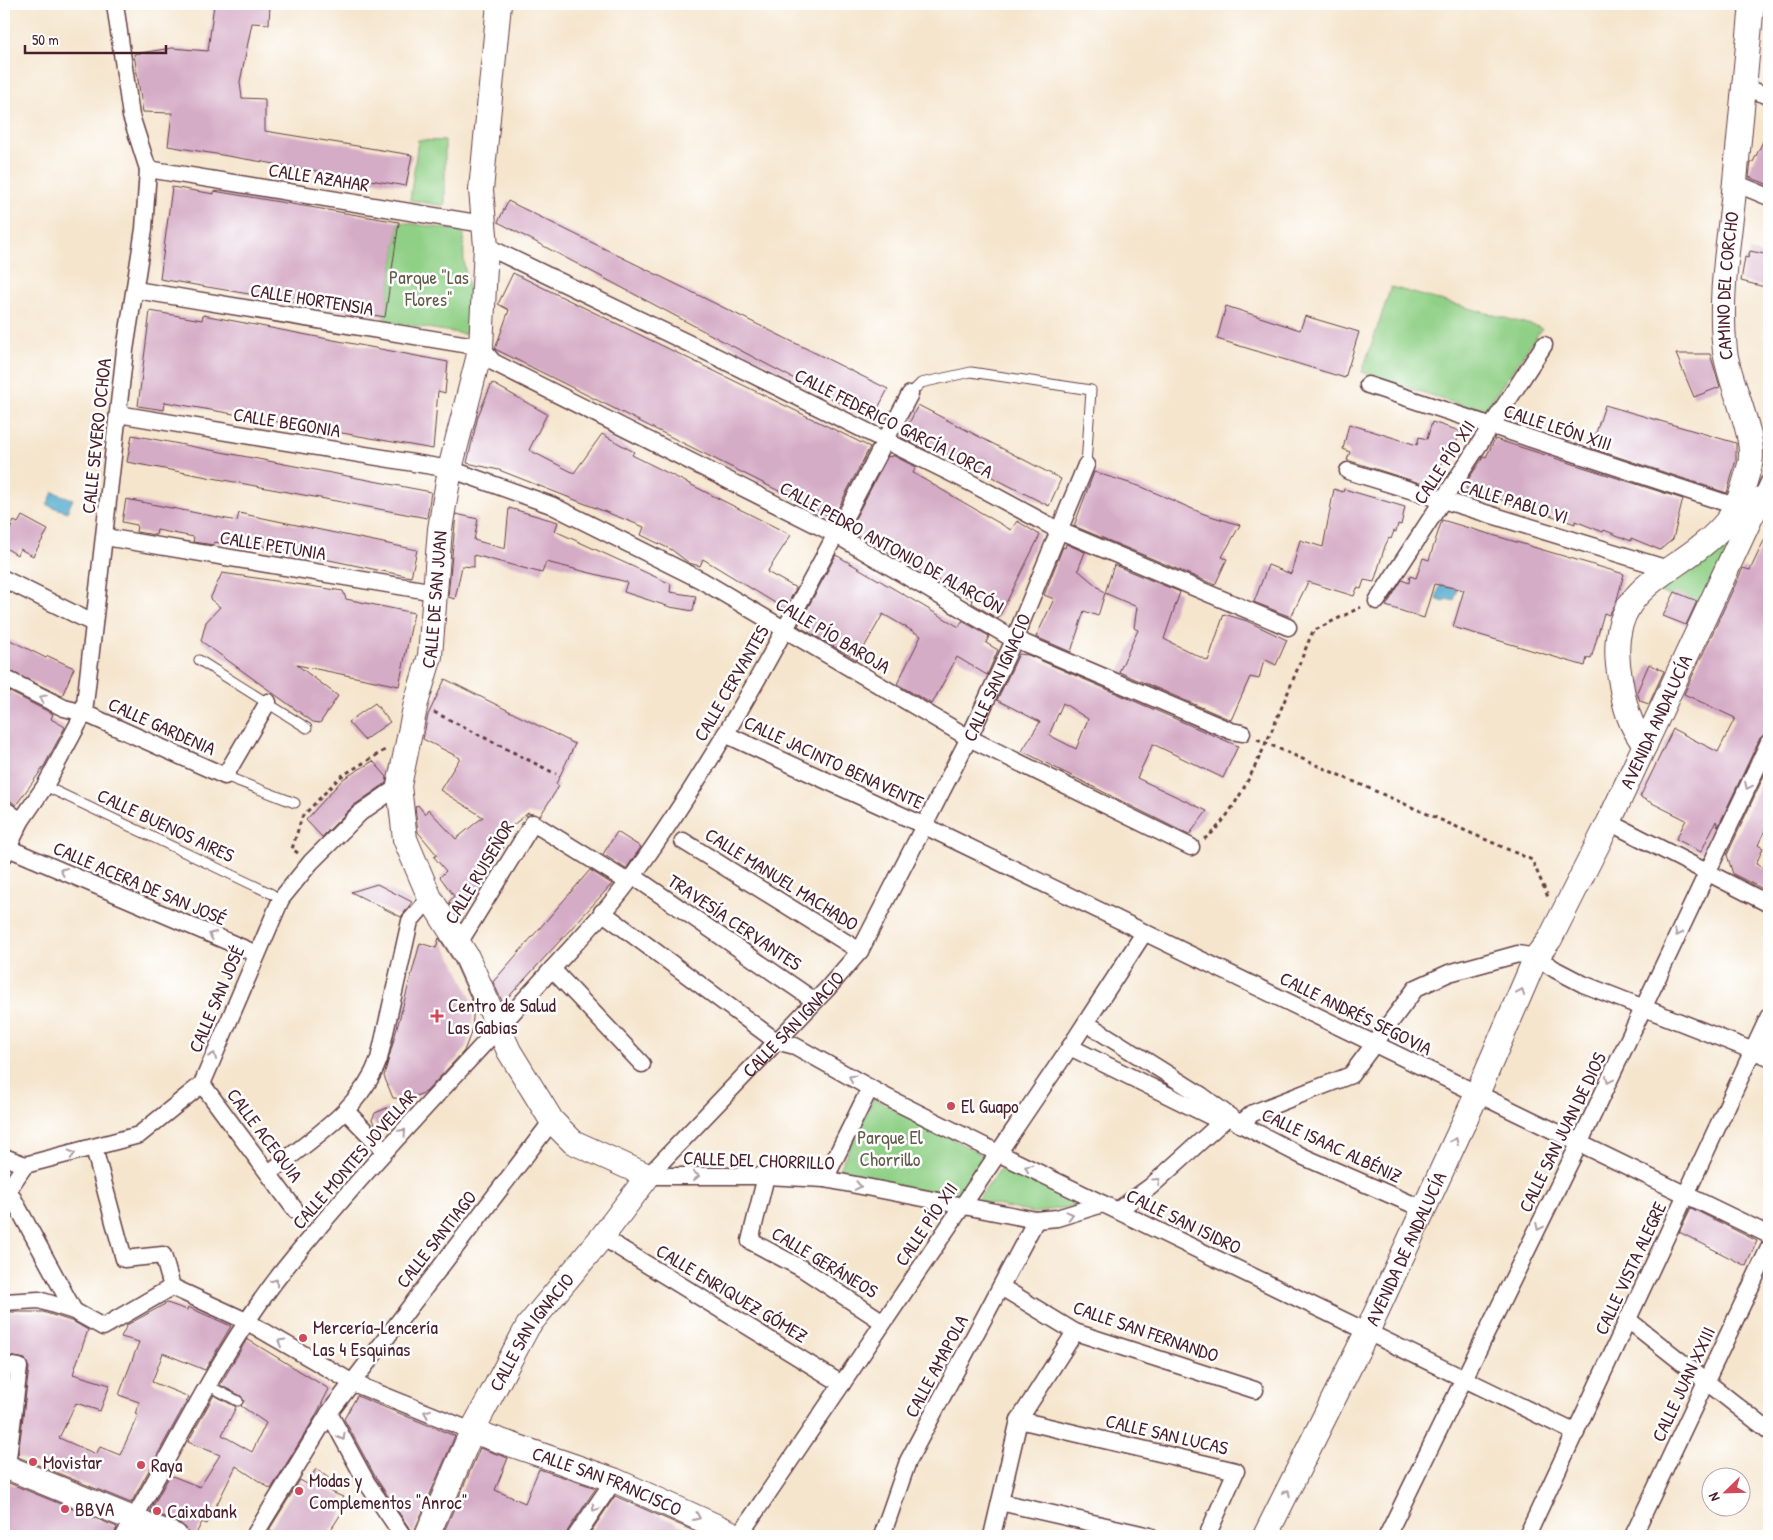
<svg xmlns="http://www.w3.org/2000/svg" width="1773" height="1540" font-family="'Patrick Hand',sans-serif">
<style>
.green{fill:#90d086;stroke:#6d7858}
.water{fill:#4ca7ca;stroke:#4b637a}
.building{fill:#d5acc6;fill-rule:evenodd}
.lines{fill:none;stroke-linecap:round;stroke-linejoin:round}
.lane-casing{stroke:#643d43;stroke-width:11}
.street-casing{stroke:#643d43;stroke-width:19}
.secondary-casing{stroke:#643d43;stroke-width:26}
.path{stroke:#643d43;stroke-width:3;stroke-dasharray:4 4;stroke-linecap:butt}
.lane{stroke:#fff;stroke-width:9}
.street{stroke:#fff;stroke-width:16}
.secondary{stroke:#fff;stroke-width:24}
.oneway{stroke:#ae9aa0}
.poi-dot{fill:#d1495b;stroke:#fff;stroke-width:2}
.labels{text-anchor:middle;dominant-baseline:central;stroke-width:5;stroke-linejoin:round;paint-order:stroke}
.street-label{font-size:19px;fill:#4a1f2b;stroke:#fff}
.park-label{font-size:19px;fill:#625d4b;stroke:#fff}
.poi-label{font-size:19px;fill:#4a1f2b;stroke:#fff;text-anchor:start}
</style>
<rect width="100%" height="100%" fill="#fff"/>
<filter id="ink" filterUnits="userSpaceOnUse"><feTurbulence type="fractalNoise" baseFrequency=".02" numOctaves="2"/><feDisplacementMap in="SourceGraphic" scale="10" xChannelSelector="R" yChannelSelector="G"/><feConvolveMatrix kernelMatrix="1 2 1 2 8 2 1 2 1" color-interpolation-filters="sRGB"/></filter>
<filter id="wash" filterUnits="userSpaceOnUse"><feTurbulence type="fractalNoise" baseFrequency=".0096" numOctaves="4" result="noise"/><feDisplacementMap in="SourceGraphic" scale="20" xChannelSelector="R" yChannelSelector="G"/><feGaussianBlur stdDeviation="1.12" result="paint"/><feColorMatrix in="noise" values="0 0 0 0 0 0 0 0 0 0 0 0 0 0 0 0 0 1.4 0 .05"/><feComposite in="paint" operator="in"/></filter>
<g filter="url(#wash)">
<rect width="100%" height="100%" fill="#f5e5cd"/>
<g class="green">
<path d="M418,140L445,141V206L410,200Z"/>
<path d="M399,222L463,231L464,264L470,297V335L384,321Z"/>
<path d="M1391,287L1542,328L1483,413L1362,372Z"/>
<path d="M1761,499L1707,613L1645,585Z"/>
<path d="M874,1098L987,1157L958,1198L837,1173Z"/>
<path d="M1004,1164L1075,1200L1074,1206L1033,1213L977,1201Z"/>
</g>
<g class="water">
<path d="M53,492L73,499L67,512L47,505Z"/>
<path d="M1440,585L1457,589L1454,601L1446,599L1444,602L1436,599Z"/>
</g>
<g id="blocks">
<g class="building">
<path d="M214,4L270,5L269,24L252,23L240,82L242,98L265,99V131L412,155L406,186L168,146L172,113L143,112L134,54L172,48L208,51Z"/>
<path d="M1769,129V185L1749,177L1751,162H1753Z"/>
<path d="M172,187L214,194V191L399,222L385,317L160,279Z"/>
<path d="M508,201L888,389L872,420L498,222Z"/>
<path d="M1750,251L1769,255V288L1741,281L1745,257L1748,258Z"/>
<path d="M513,273L870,447L833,518L495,349L509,310L498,304Z"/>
<path d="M1226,306L1300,330L1305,316L1359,332L1345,378L1217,339Z"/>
<path d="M150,311L202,320L203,315L448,362L445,393L438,391L433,449L165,402L164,410L138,406Z"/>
<path d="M1676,354H1710L1720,387L1694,397Z"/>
<path d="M492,383L547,414L529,450L574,473L602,434L634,452L632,455L791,535L767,572L796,588L785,609L703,559L700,566L689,563L672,550L641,535L644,527L499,470L467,463L478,416Z"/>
<path d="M918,405L1061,479L1049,506L929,445L926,450L902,438Z"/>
<path d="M1605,405L1736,443V460L1727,493L1591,448Z"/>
<path d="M1432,422L1460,431L1453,455L1446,453L1440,466L1438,465L1436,472L1434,471L1431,478L1429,477L1426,485L1347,460L1350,452L1343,449L1349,424L1417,445L1419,437L1427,439Z"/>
<path d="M132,435L431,492L427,518L127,462Z"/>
<path d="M1495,439L1683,499L1673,539L1660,550L1631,538V541L1604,530L1603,532L1575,521V524L1547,514V516L1496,498L1493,502L1466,493L1469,478L1484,456L1486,457Z"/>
<path d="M892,455L916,467L913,473L1011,530L1017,521L1040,535L998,619L972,603L973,600L849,530L888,456L891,457Z"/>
<path d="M1094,472L1142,487L1204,514L1240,525L1222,557L1227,559L1215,585L1074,526Z"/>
<path d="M1334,489L1343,492L1344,489L1405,507L1401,525L1398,524L1396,532L1394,531L1391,539L1389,538L1385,546L1374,582L1364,580L1361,589L1357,588L1354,596L1308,582L1291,617L1254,602L1268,565L1291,574L1300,540L1323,547Z"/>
<path d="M126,499L237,521L239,513L417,550L411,577L228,539L227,544L214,542V545L193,542L194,537L157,530L156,535L136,532L137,525L122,522Z"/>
<path d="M509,508L558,522L555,531L671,584L670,592L696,596L693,611L670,607L624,592L627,582L546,562L542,573L474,555V567L462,566L455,599L448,597L456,514L478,519L474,540L505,549Z"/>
<path d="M22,516L48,530L33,556L20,549L17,555L4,547V529L9,532L14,521L18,523Z"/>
<path d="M1442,520L1624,574L1616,603L1609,615L1604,613L1591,659L1587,658L1585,666L1453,627L1464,590L1434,584L1424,618L1386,606L1402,580L1409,583L1410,576L1416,578L1423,558L1429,560Z"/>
<path d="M1769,530V732L1760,738L1718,827L1716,821L1701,852L1676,839L1686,820L1640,797L1673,729L1718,752L1735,718L1684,694L1743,568L1750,570Z"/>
<path d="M1066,544L1085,552L1078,570L1105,593L1098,616L1084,611L1071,652L1036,637L1054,599L1044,595L1063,547L1065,548Z"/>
<path d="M836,555L959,627L962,621L989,636L986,643L998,650L987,675L957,657L932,704L897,684L921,636L883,614L857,660L798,626Z"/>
<path d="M1114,565L1180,592L1164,639L1208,661L1224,614L1247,621L1287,640L1276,665L1264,659L1259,679L1250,677L1231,720L1119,672L1138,630L1134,628L1137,607L1105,593Z"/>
<path d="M222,573L343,591L346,599L414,613L399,686L297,665L338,696L320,723L313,722L201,641L206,622L220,607L210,599Z"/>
<path d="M1675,592L1697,601L1686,625L1663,616Z"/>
<path d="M4,637L46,658L48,656L74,668L62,696L4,668Z"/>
<path d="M1019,654L1028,655L1238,746L1223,778L1153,744L1137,778L1207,811L1189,835L1022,751L1040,722L997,700ZM1063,703L1088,719L1076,749L1049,735Z"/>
<path d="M1649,664L1664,671L1649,704L1640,701L1637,692Z"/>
<path d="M445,679L575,744L556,784L559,786L540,816L528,813L497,838L504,848L474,872L483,884L473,892L475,897L456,914L449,902L454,896L440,877L446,871L434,857L437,855L418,832L415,807L418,805L425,814L428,809L456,839L483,817L440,790L460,758L423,739L428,715Z"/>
<path d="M4,689L53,714L51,719L65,727L43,768L16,805L4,796Z"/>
<path d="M375,703L390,722L364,740L348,722Z"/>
<path d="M373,761L387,777L386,783L353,806L322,837L306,820L343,779Z"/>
<path d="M1769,765V822L1758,845L1763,848L1756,864L1769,871V882L1765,890L1733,874L1727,855Z"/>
<path d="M617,832L641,847L626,869L603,854Z"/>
<path d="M590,870L612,884L503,1003L493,982Z"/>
<path d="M377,884L412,902L401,917L351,892Z"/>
<path d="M439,938L455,963L474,1005L472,1030L464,1051L426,1092L408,1099L393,1098L384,1076L420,943L436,948Z"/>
<path d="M387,1108L390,1118L388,1124L381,1127L376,1126L372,1120L375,1113Z"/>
<path d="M1691,1208L1757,1241L1746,1266L1679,1232Z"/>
<path d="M167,1303L187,1310L188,1307L231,1326L205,1370L163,1353L152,1382L189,1397L131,1503L18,1457L29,1368L25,1359L4,1355V1312H43L74,1322L88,1330L73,1374L110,1385L100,1411L76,1403L59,1438L96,1454L100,1447L120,1455L138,1415L135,1414L139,1402L119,1395L139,1342L121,1337L127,1325Z"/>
<path d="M247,1339L329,1389L315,1417L271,1489L236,1466L207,1524L202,1522L195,1536H188L186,1528L181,1524L150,1511L170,1475L200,1487L220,1455L188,1442L214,1395L236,1407L222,1435L252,1452L266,1423L241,1406L244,1401L241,1396L220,1385Z"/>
<path d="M357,1396L455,1436L413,1534L376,1478L344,1419Z"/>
<path d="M480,1448L508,1458L495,1490L525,1503L539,1469L596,1488L568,1530L566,1536H442Z"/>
<path d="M316,1469L334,1482L329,1491L343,1497L338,1505L344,1509L327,1536H279L269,1530L300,1480L307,1484Z"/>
<path d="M4,1481L117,1527L114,1536H4Z"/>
<path d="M615,1496L705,1536H588Z"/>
</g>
</g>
</g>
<g filter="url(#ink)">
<use href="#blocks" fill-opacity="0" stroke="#643d43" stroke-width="1"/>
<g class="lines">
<defs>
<g id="lane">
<path d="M910,394L921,383L971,372L1091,390L1086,465"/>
<path d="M199,660L307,728"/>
<path d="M225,776L295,803"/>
<path d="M45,786L272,894"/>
<path d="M209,1386L238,1401"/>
</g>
<g id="street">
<path d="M1743,87L1769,96"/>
<path d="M148,169L483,224"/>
<path d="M1735,183L1769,197"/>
<path d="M486,246L717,357L969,482L1058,530L1288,627"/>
<path d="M136,290L481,347L493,362L835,534L1008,636L1231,731L1242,733"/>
<path d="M1368,385L1735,506"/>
<path d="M118,414L450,469L551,505L701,580L969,738L1191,847"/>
<path d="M1348,471L1668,569"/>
<path d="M1761,499L1769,482"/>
<path d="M105,537L435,592"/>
<path d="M4,579L93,623"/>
<path d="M1377,601L1544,345"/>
<path d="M4,678L64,708L84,713L225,776L268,702"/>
<path d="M725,734L925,826L1769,1235"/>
<path d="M4,809L21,821"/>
<path d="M1609,822L1769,904"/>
<path d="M683,841L860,951"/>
<path d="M8,848L257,954"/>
<path d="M4,856L21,821L45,786L84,713L125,350L144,229L148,169L131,116L115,4"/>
<path d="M633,876L815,1001"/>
<path d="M602,912L776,1041L795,1046L888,1098L998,1153L1576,1433"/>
<path d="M459,943L533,823L628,882"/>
<path d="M552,969L642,1064"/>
<path d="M1086,1023L1201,1095L1240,1124L1304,1157L1423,1209"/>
<path d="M1070,1047L1222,1122L1225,1118"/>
<path d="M202,1084L296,1211"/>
<path d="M346,1111L385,1151"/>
<path d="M1240,1124L1253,1113L1351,1075L1416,988L1449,973L1518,954L1536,957L1556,970L1583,984L1769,1057"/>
<path d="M94,1148L124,1259L163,1255L172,1287"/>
<path d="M4,1157L25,1165"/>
<path d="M25,1165L139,1135L202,1084L281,899L311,862L360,813L399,786"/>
<path d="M269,1173C309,1140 361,1110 379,1059L410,921L430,898"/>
<path id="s1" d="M648,1176L827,989L860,951L969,738L1015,638L1086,465"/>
<path d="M648,1176H766L825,1179L1036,1220L1057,1218L1103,1204"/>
<path d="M766,1176L750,1241L803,1269L883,1322"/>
<path d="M825,1179L870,1088"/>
<path d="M9,1191L74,1311"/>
<path d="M4,1196L25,1165"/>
<path d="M1118,1210L1150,1187L1222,1122"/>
<path d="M602,1237L842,1384"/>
<path d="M1001,1287L1075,1332L1255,1390"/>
<path d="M4,1302L39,1300L74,1311L103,1327L172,1287L246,1321L353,1383L472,1431"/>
<path d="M1627,1319L1769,1431"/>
<path d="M4,1365L19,1367L8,1458L4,1456"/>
<path d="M1019,1420L1236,1471L1207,1536"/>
<path d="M1000,1502L1150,1536"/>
<path d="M124,1536C175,1448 223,1346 286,1267C367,1166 457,1075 543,979C573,945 608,911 635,873C742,724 823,556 910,394"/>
<path d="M254,1536L329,1413"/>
<path d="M403,1536L367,1483L329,1413L552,1121"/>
<path d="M576,1536L614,1480"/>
<path d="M739,1536L1070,1047L1144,933"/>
<path d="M882,1536L908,1461L1036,1220"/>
<path d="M992,1536L1019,1420L1075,1332"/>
<path d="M1387,1536L1579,1144L1769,742"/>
<path d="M1527,1536L1769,1016"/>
<path d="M1633,1536L1769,1248"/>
</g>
<g id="secondary">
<path id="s2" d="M1645,745C1629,725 1624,704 1620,678C1601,578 1681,579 1728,520C1739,506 1744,485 1749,468C1759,439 1729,384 1725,351C1718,294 1730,237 1735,181C1741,122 1746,63 1752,4"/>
<path id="s3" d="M472,1431L614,1480L738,1536"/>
<path d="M4,1466L175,1536"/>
<path id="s4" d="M427,1536L472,1431L528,1326L602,1237L648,1176L573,1142L552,1121L509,1051L467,957L430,898L405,839L399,786L416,703L430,656L440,529L450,469L481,347L486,246L481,190L499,4"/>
<path id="s5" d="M1265,1536L1367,1332L1477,1094L1536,957L1550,939L1609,822L1751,517L1761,499L1769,500"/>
</g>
</defs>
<use href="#lane" class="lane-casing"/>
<use href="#street" class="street-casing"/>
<use href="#secondary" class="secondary-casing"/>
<g class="path">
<path d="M434,712L556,774"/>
<path d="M1257,739L1532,860L1548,897"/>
<path d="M1204,839C1244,815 1293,677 1313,631L1361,607"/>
<path d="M298,853L292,849L302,817L340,777L385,750"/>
</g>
<use href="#lane" class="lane"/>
<use href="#street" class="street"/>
<use href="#secondary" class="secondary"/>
</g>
<defs><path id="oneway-chevron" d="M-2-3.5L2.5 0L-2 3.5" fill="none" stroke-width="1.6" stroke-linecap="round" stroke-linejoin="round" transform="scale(1.25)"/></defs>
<g class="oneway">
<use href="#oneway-chevron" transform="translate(43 698) rotate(-154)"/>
<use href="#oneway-chevron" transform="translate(1748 786) rotate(116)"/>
<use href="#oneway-chevron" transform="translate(63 871) rotate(-157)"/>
<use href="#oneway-chevron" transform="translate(1678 933) rotate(115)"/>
<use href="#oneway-chevron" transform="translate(212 935) rotate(-157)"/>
<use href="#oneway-chevron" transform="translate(1521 992) rotate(-67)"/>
<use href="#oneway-chevron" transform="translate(213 1056) rotate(-67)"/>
<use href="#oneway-chevron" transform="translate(852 1078) rotate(-151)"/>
<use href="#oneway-chevron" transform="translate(1609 1080) rotate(115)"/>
<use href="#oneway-chevron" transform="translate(403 1132) rotate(-47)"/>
<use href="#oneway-chevron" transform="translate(1455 1141) rotate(-65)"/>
<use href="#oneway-chevron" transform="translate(72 1154) rotate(-14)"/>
<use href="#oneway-chevron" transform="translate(1028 1168) rotate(-154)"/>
<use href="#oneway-chevron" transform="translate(696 1176)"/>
<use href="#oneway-chevron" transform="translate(1157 1181) rotate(-42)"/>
<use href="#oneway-chevron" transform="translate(858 1186) rotate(11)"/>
<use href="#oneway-chevron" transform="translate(1070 1215) rotate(-14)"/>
<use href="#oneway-chevron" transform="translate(1539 1227) rotate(116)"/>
<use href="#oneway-chevron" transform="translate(275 1282) rotate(-54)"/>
<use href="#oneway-chevron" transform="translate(281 1342) rotate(-150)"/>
<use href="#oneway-chevron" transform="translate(427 1413) rotate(-158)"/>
<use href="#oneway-chevron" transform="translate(342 1437) rotate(61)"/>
<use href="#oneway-chevron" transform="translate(1287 1493) rotate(-63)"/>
<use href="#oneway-chevron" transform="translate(595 1508) rotate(124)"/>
<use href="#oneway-chevron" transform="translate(697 1517) rotate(24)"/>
</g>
</g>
<g class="poi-dot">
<path d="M434.5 1008.5h5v5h5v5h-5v5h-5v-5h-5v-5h5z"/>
<circle cx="951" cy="1106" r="5"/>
<circle cx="303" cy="1338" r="5"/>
<circle cx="33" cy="1462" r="5"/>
<circle cx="141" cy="1465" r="5"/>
<circle cx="299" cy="1491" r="5"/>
<circle cx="65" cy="1509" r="5"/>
<circle cx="157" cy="1511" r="5"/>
</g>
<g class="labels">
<g class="street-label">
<text transform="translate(319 177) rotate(9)">CALLE AZAHAR</text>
<text stroke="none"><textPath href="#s2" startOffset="521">CAMINO DEL CORCHO</textPath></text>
<text transform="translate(312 299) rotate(9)">CALLE HORTENSIA</text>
<text transform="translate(287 422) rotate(9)">CALLE BEGONIA</text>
<text transform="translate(894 423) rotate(27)">CALLE FEDERICO GARCÍA LORCA</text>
<text transform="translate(1558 427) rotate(18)">CALLE LEÓN XIII</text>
<text transform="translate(96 436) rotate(-84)">CALLE SEVERO OCHOA</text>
<text transform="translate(1444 462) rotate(-57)">CALLE PÍO XII</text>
<text transform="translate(1514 501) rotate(17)">CALLE PABLO VI</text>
<text transform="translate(273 545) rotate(9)">CALLE PETUNIA</text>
<text transform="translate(892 547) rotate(29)">CALLE PEDRO ANTONIO DE ALARCÓN</text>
<text stroke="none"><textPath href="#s4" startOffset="1100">CALLE DE SAN JUAN</textPath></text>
<text transform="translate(833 635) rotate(31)">CALLE PÍO BAROJA</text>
<text stroke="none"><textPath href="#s1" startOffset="615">CALLE SAN IGNACIO</textPath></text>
<text transform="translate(731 683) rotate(-60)">CALLE CERVANTES</text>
<text stroke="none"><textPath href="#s5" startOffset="904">AVENIDA ANDALUCÍA</textPath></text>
<text transform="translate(162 726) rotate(24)">CALLE GARDENIA</text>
<text transform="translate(834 762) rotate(25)">CALLE JACINTO BENAVENTE</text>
<text transform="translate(166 825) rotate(25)">CALLE BUENOS AIRES</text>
<text transform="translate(479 872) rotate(-59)">CALLE RUISEÑOR</text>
<text transform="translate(782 879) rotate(32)">CALLE MANUEL MACHADO</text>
<text transform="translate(140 883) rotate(23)">CALLE ACERA DE SAN JOSÉ</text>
<text transform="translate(735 922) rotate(34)">TRAVESÍA CERVANTES</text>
<text transform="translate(216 999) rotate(-67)">CALLE SAN JOSÉ</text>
<text transform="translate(1356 1013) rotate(26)">CALLE ANDRÉS SEGOVIA</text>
<text stroke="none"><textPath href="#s1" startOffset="210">CALLE SAN IGNACIO</textPath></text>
<text transform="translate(1562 1132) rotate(-64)">CALLE SAN JUAN DE DIOS</text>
<text transform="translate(265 1135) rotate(53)">CALLE ACEQUIA</text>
<text transform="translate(1332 1145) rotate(25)">CALLE ISAAC ALBÉNIZ</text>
<text transform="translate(354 1159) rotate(-49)">CALLE MONTES JOVELLAR</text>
<text transform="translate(759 1160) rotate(2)">CALLE DEL CHORRILLO</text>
<text transform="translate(1184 1221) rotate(26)">CALLE SAN ISIDRO</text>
<text transform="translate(926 1224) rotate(-56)">CALLE PÍO XII</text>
<text transform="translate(436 1239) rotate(-52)">CALLE SANTIAGO</text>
<text stroke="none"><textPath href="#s5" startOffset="320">AVENIDA DE ANDALUCÍA</textPath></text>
<text transform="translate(825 1262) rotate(31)">CALLE GERÁNEOS</text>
<text transform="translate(1630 1268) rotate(-65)">CALLE VISTA ALEGRE</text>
<text transform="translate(732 1293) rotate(31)">CALLE ENRIQUEZ GÓMEZ</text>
<text transform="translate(1146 1331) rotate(19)">CALLE SAN FERNANDO</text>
<text stroke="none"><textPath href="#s4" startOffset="230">CALLE SAN IGNACIO</textPath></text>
<text transform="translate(936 1366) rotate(-62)">CALLE AMAPOLA</text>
<text transform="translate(1683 1384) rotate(-65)">CALLE JUAN XXIII</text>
<text transform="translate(1167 1434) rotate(13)">CALLE SAN LUCAS</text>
<text stroke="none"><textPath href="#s3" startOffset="144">CALLE SAN FRANCISCO</textPath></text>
</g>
<g class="park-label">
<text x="429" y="277">Parque "Las<tspan x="429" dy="22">Flores"</tspan></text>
<text x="890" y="1137">Parque El<tspan x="890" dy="22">Chorrillo</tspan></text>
</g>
<g class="poi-label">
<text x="448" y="1005">Centro de Salud<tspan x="448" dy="22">Las Gabias</tspan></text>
<text x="961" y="1106">El Guapo</text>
<text x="313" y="1327">Mercería-Lencería<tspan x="313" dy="22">Las 4 Esquinas</tspan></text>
<text x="43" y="1462">Movistar</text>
<text x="151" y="1465">Raya</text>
<text x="309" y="1480">Modas y<tspan x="309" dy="22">Complementos "Anroc"</tspan></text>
<text x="75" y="1509">BBVA</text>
<text x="167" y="1511">Caixabank</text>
</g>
</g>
<rect width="1773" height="1540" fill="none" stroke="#fff" stroke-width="20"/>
<g transform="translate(1726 1492) rotate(247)"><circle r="24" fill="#ffffff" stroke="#b7a5aa"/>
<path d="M0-4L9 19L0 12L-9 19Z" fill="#d1495b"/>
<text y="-8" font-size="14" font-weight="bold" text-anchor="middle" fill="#4a1f2b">N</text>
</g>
<path d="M25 45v8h141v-8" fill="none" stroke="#4a1f2b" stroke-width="2.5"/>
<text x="32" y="45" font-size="15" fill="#4a1f2b" stroke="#ffffff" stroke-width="4" paint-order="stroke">50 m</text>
</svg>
